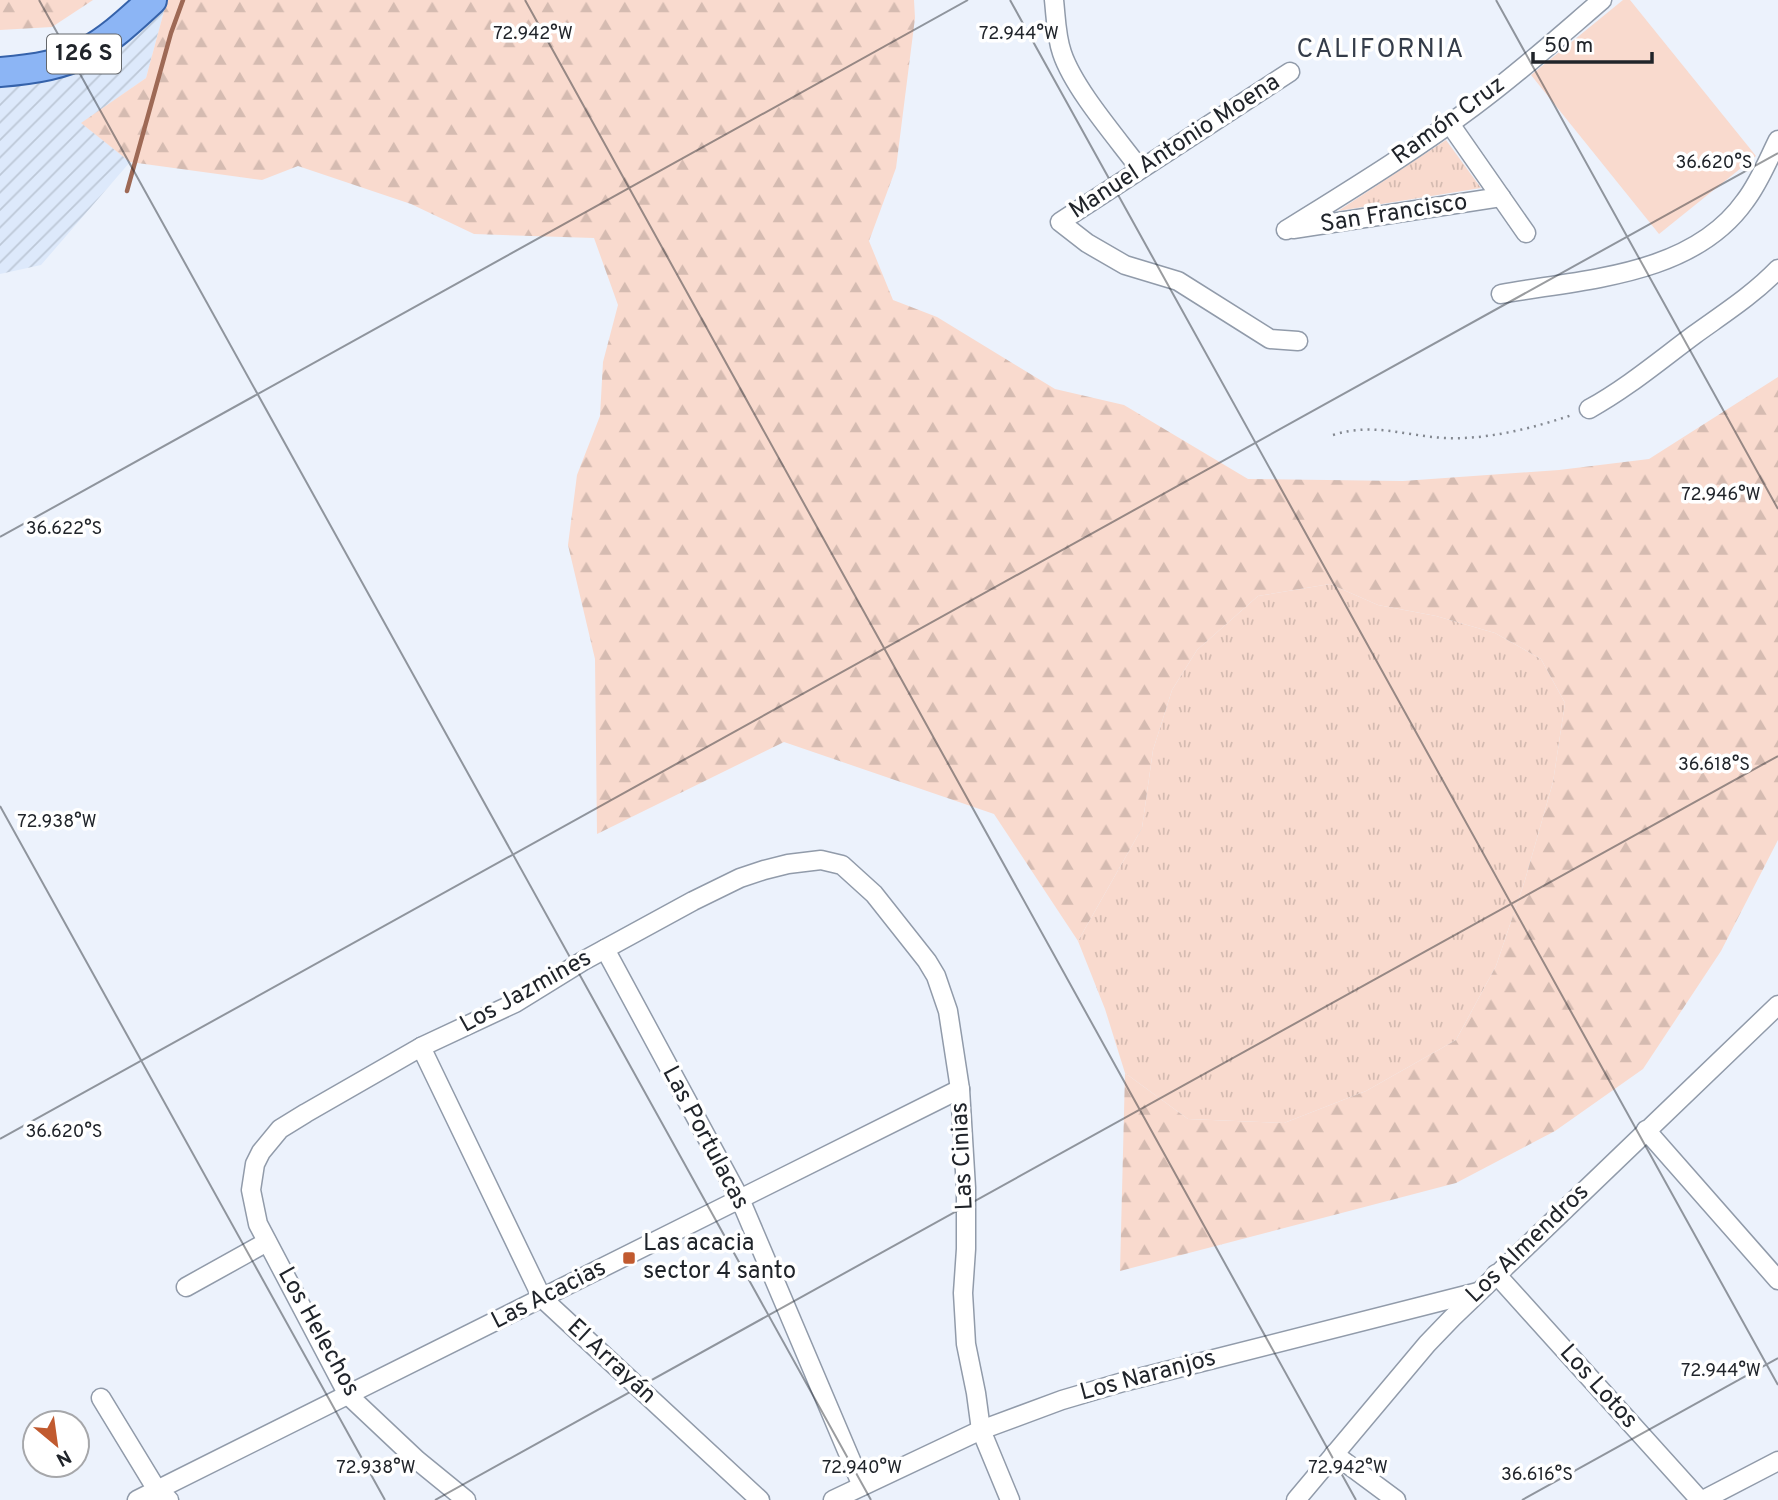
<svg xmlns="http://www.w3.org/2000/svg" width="1778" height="1500" font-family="Overpass,sans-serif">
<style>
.industrial{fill:url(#industrial-furrows)}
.grass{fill:url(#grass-tufts)}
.forest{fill:url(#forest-firs)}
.garden{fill:#f9dace}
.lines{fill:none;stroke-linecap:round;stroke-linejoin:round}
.stream{stroke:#9e6955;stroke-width:4.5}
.minor-casing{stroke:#919baa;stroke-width:21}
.primary-casing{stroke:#3562aa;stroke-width:32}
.path{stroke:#838890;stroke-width:2.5;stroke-dasharray:2 5;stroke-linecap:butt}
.minor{stroke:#fff;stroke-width:18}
.primary{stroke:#8cb5f5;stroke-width:28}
.ticks{fill:none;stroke:#20242a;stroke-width:2;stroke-opacity:0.45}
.poi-dot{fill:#c15a2f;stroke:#fff;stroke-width:2.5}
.labels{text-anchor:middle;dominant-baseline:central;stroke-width:7;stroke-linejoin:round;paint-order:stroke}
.shield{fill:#fff;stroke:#63666a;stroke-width:2}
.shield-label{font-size:23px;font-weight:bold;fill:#20242a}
.street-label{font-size:24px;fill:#20242a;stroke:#fff}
.poi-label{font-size:24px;fill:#20242a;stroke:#fff;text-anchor:start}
.neighbourhood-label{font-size:26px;letter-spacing:2px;fill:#343c49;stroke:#fff}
.ticks-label{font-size:18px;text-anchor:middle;fill:#20242a;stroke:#fff;stroke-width:7;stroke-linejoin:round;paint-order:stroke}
</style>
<defs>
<pattern id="industrial-furrows" width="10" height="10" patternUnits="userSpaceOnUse" patternTransform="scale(1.75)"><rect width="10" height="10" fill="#dde9fb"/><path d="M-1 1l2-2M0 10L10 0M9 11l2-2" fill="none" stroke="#bdc8d7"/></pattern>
<pattern id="grass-tufts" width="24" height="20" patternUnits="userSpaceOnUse" patternTransform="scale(1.75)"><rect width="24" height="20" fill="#f9dace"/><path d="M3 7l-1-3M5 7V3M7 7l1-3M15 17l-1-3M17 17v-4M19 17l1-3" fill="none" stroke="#d5bbb1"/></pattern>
<pattern id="forest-firs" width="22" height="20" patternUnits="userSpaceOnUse" patternTransform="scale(1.75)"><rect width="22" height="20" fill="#f9dace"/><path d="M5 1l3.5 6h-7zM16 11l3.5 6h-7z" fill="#d5bbb1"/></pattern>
</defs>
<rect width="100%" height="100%" fill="#ecf2fc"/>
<path class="industrial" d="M137,0H167L146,78L82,123L130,162L41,265L0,274V60L55,59Z"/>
<g class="grass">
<path d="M1446,140L1481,188L1338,211Z"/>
<path d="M1330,584L1378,605L1436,616L1495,633L1541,659L1565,703L1553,782L1525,880L1496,966L1456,1040L1366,1091L1284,1123L1188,1119L1125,1073L1105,1009L1078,941L1142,828L1153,750L1172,690L1197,650L1258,596Z"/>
</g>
<g class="forest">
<path d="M0,0H93L52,27L0,30Z"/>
<path d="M167,0H914L915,18L896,168L869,241L893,300L937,317L1055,389L1124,405L1248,479L1403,481L1559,470L1649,459L1778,377V840L1721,951L1643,1069L1555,1131L1456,1183L1120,1271L1125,1073L1188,1119L1284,1123L1366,1091L1456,1040L1496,966L1525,880L1553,782L1565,703L1541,659L1495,633L1436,616L1378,605L1330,584L1258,596L1197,650L1172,690L1153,750L1142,828L1078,941L994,814L784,742L597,834L595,659L568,545L577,475L600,416L603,362L618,305L594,238L474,234L411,204L298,166L262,180L130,162L81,123L146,78Z"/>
</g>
<path class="garden" d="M1623,0H1630L1756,156L1659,234L1531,75Z"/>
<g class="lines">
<path class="stream" d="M127,191L171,33L183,0"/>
<defs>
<g id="minor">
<path d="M1054,0C1056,18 1056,36 1062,53C1074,89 1117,138 1140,169"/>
<path d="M1290,72L1060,222L1087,243L1125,265L1178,281L1270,339L1298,341"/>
<path d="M1450,124L1526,233"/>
<path d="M1293,229L1501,197"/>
<path d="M1286,230C1350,190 1414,151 1474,106C1519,73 1560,36 1602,0"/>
<path d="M1501,294C1584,279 1692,276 1745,201C1759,183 1768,160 1778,140"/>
<path d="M1589,409C1627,388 1659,361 1694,335C1723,314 1753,295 1778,269"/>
<path d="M605,949L740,1199L862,1486"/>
<path d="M421,1047L542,1298L760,1500"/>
<path d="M1646,1130L1778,1280"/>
<path d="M1496,1274L1700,1500"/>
<path d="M186,1287L267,1242"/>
<path d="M101,1398L157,1490L169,1500"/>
<path d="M1334,1454L1396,1500"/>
<path d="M137,1500L960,1089"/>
<path d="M466,1500L417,1460L348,1395L258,1224L251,1190L255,1164L261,1152L280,1129L306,1113L421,1047L515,1003L583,961L693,901L740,878L764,870L788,864L821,860L842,865L874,894L927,961L936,976L948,1011L960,1089L966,1188V1249L963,1293L966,1344L976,1393L981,1430L1010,1500"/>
<path d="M833,1500L981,1430L1062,1400L1123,1382L1478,1292"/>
<path d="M1296,1500L1427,1344L1452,1318L1778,1005"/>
<path d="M1703,1500L1778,1461"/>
</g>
<path id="primary" d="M0,72C77,66 97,51 152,0"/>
</defs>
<use href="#minor" class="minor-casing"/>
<use href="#primary" class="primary-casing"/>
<path class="path" d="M1333,435C1374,422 1405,436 1445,438C1487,440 1533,428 1572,415"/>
<use href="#minor" class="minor"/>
<use href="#primary" class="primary"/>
</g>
<path class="ticks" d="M39,0L871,1500M525,0L1356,1500M1010,0L1778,1385M1496,0L1778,509M0,537L968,0M0,806L385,1500M0,1139L1778,153M435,1500L1778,756M1522,1500L1778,1358"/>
<rect class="poi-dot" x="622" y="1251" width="14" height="14" rx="3.5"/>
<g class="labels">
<rect class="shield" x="47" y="34.5" width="74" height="39" rx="5"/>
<g class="shield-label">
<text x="84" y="54">126 S</text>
</g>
<g class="street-label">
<text transform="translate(1449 121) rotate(-36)">Ramón Cruz</text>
<text transform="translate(1175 147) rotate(-33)">Manuel Antonio Moena</text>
<text transform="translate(1394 214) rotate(-9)">San Francisco</text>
<text transform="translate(526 992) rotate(-29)">Los Jazmines</text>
<text transform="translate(705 1138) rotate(62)">Las Portulacas</text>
<text transform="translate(963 1156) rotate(-93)">Las Cinias</text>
<text transform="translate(1528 1244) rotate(-44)">Los Almendros</text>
<text transform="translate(549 1295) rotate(-27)">Las Acacias</text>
<text transform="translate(318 1332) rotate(61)">Los Helechos</text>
<text transform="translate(611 1362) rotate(43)">El Arrayán</text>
<text transform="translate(1148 1376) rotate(-15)">Los Naranjos</text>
<text transform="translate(1598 1387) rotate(48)">Los Lotos</text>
</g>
<g class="poi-label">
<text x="643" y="1244">Las acacia<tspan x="643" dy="28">sector 4 santo</tspan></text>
</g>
<g class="neighbourhood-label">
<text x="1381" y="50">CALIFORNIA</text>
</g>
</g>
<g class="ticks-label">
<text x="533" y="39">72.942°W</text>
<text x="1019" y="39">72.944°W</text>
<text x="1714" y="168">36.620°S</text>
<text x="1721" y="500">72.946°W</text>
<text x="64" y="534">36.622°S</text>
<text x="1714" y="770">36.618°S</text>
<text x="57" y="827">72.938°W</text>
<text x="64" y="1137">36.620°S</text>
<text x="1721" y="1376">72.944°W</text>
<text x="376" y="1473">72.938°W</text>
<text x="862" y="1473">72.940°W</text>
<text x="1348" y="1473">72.942°W</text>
<text x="1537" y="1480">36.616°S</text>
</g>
<g transform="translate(56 1444) rotate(151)"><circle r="33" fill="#ffffff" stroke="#a6a7aa" stroke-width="2"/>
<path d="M0-5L12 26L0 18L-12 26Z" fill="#c15a2f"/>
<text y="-10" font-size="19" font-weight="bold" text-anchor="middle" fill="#20242a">N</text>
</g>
<path d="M1533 52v10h119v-10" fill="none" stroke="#20242a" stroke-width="3.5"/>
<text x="1544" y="52" font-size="21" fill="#20242a" stroke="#ffffff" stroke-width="5" paint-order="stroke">50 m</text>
</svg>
